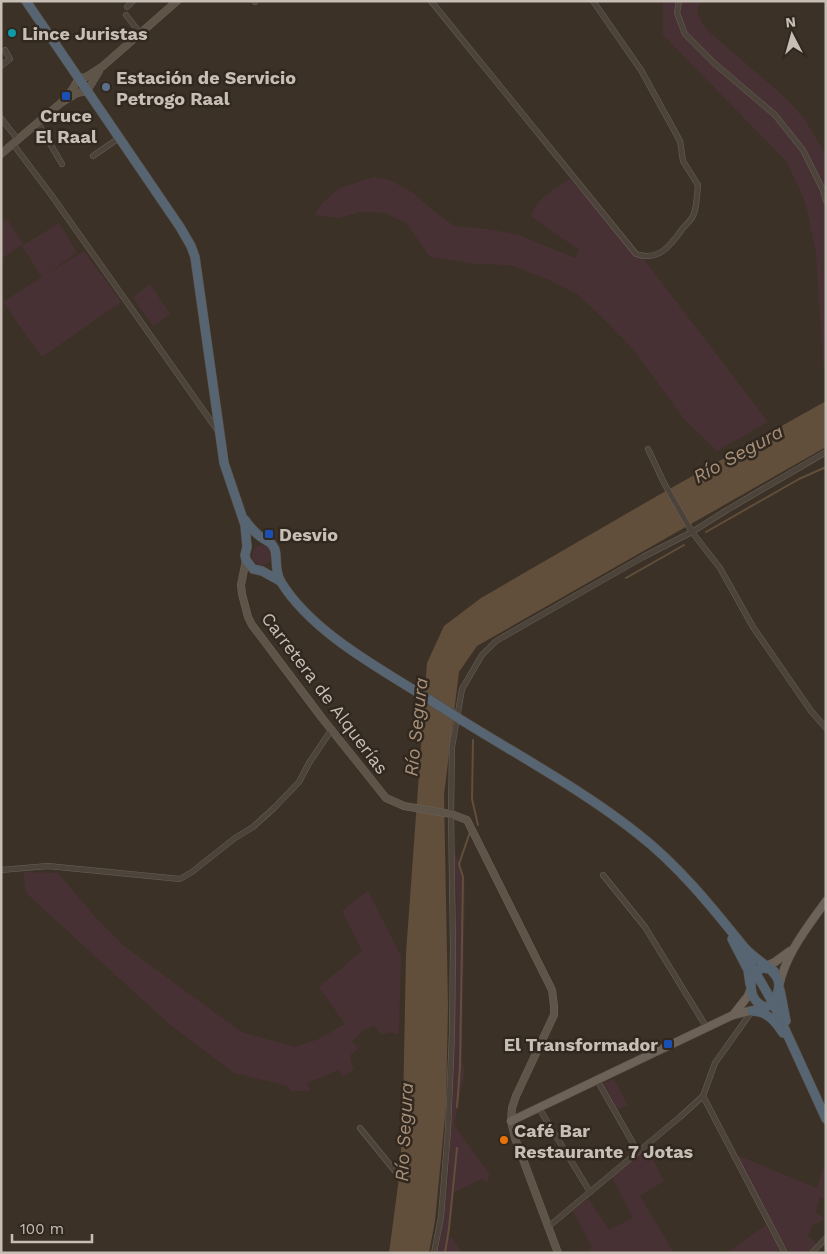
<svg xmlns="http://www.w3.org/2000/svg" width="827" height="1254" font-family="'Work Sans',sans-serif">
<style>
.green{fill:#483134}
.water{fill:#614e3b}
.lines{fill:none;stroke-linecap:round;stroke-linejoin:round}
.stream{stroke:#614e3b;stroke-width:2}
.street-casing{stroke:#6a6158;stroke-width:6}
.secondary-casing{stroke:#6a6158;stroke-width:8}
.primary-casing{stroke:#584f46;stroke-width:9}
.highway-casing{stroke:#574e45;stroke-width:10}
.street{stroke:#4c433a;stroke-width:5}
.secondary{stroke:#5f5448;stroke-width:7}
.primary{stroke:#6c6258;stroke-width:8}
.highway{stroke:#576471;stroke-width:9}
.highway-bridge-casing{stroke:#574e45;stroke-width:10;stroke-linecap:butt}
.highway-bridge{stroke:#576471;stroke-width:9}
.culture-dot{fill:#0f9aa8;stroke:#31281f;stroke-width:2}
.service-dot{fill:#5c6f8a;stroke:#31281f;stroke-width:2}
.transit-dot{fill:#1a4fb4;stroke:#31281f;stroke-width:2}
.food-dot{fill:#e8710a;stroke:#31281f;stroke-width:2}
.labels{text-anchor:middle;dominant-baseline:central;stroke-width:5;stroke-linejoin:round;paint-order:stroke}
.poi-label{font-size:18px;font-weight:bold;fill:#c7bfb6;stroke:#31281f;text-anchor:start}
.street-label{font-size:18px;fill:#c7bfb6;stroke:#31281f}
.water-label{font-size:19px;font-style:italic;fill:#a89079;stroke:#31281f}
</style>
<rect width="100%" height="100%" fill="#3c3126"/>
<g class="green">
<path d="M663,1H700L697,13L706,29L788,100L805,120L826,155V373L823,366L816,253L806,204L787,162L663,35Z"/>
<path d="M374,177L392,181L413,193L435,212L454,226L487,229L519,235L575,258L579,250L531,216C537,197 555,189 570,179L646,262L768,422L717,451L684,419L634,350L600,315L577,294L549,280L510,265L477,264L430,257L406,223L385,213L360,212L339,218L314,215L323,202L340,188Z"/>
<path d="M7,219L23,244L1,259V223Z"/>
<path d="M59,223L77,252L50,272L84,251L121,302L42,357L3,302L42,277L22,246Z"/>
<path d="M150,284L170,314L153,326L133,297Z"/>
<circle cx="262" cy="555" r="10"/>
<path d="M453,850C461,864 465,875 465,891L462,1063L465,1070L454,1125L490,1175L488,1176L489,1181L486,1182L482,1179L454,1192L449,1238L452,1237L462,1253H438L448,1182L451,1126L452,1001L457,902Z"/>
<path d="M23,872L58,873L98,920L123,945L241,1032L295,1047L319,1039L345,1024L319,987L362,951L342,911L368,891L401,956L399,1033L396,1034L392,1032L381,1034L374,1025C365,1029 358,1034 352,1042L358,1048L351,1054L350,1059L354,1069L344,1076L338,1070L307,1083L310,1091H291L288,1086L234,1073L200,1047L168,1023L26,893Z"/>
<path d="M614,1079L628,1105L617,1110L602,1084Z"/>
<path d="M648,1151L664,1181L640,1196L674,1253H586L592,1247L573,1211L588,1199L609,1230L633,1218L612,1177L640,1154Z"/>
<path d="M739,1156L817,1188L826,1159V1200L820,1197L816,1212L825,1219L818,1223L813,1224L808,1236L817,1243L809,1253H790L770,1219L738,1158Z"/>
<path d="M766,1225L783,1253H727Z"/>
</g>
<path class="water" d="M826,401V447L477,646L459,672L444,795L448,1006L446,1107L435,1221L429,1253H389L400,1170L403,1110L406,953L427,663L444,626L481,598L657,496Z"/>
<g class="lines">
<g class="stream">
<path d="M706,532L799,479L826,467"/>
<path d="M626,578L684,545"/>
<path d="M473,740L472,799L478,825"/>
<path d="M457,1107L460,1067L463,877L459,864L470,832"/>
<path d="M445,1253L449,1228L457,1148"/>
</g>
<defs>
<g id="street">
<path d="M254,1L255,2"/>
<path d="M431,1L636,254C659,262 671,245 683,228C686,225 691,220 693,216C697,208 697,194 698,185L683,161L680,141L641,70L593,1"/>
<path d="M679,1L677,13L685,34L714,63L775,115L803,150L823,190L826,201"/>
<path d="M127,7L133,1"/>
<path d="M126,15L140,33"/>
<path d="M1,66L10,59L5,50"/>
<path d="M1,118L18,140"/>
<path d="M38,123L62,164"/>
<path d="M13,144L52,196L218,431"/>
<path d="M93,156L119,138"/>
<path d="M648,449L664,483L692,532L720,568L753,627L811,711L826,728"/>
<path d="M1,870L48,866L180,879L192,872L235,838L253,827L274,808L299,782L309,763L332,729"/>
<path d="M603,875L645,927L707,1028"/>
<path d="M597,1080L638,1152"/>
<path d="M703,1096L785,1253"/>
<path d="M539,1108L590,1192"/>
<path d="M360,1128L395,1171"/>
<path d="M548,1227L680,1117L703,1096L715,1063L752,1011"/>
<path d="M434,1253L441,1217L448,1130L452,1032L453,946L451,814L452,747L462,689L482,655L496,641L643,557L692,532L727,510L826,452"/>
<path d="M812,1253L826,1238"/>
</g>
<g id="secondary">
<path d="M62,102L72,90L79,78L86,77L103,66L177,1"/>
<path d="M1,154L62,102L77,93L87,91L99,71"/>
<path d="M246,560L241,585L242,594L248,617L252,625L322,718L386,798L404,806L451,814L467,820L552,990L554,1006V1015L516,1096L512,1108L511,1121L515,1138L558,1253"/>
</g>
<g id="primary">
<path d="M762,968L775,962L790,951"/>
<path d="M779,986C786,953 807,928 826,901"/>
<path d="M733,1015L748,996L751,988"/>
<path d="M511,1121L733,1015L758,1009"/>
</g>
<g id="highway">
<path d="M26,1L180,227L191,246L195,257L224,463L245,525L247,547L245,555L246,560L253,569L262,571L280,581"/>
<path d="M245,520C250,527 257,535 264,539C267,541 271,542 273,546C279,553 273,570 281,582C313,634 383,670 433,702"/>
<path d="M463,721C521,757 584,791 638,834C679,866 711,906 744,947C761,967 794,973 771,1005L765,1007C748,1001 746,976 762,968L770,969L774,971"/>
<path d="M732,939L748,970L750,984"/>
<path d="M745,954L773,1003L826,1119"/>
<path d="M780,990L786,1021"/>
<path d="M752,1011C767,1011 775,1021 783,1033"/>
</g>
</defs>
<use href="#street" class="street-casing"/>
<use href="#secondary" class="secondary-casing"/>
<use href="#primary" class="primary-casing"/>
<use href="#highway" class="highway-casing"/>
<use href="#street" class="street"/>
<use href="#secondary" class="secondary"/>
<use href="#primary" class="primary"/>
<use href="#highway" class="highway"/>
<defs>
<path id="highway-bridge" d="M433,702L463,721"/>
</defs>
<use href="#highway-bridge" class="highway-bridge-casing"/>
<use href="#highway-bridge" class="highway-bridge"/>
</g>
<circle class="culture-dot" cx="12" cy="33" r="5"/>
<circle class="service-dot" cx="106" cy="87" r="5"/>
<g class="transit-dot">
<rect x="61" y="91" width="10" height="10" rx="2.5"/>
<rect x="264" y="529" width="10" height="10" rx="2.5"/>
<rect x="663" y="1039" width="10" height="10" rx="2.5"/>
</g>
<circle class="food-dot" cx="504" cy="1140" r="5"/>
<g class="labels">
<g class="poi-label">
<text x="22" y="33">Lince Juristas</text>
<text x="116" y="77">Estación de Servicio<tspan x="116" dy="21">Petrogo Raal</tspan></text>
<text x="66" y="115" text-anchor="middle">Cruce<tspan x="66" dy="21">El Raal</tspan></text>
<text x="279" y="534">Desvio</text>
<text x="658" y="1044" text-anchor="end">El Transformador</text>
<text x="514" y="1130">Café Bar<tspan x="514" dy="21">Restaurante 7 Jotas</tspan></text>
</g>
<g class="street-label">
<text transform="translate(325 693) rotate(53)">Carretera de Alquerías</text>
</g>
<g class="water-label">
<text transform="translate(738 454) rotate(-29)">Río Segura</text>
<text transform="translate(416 727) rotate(-84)">Río Segura</text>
<text transform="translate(404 1132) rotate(-87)">Río Segura</text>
</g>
</g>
<rect width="827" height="1254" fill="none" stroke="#c7bfb6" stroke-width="5"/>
<g transform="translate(792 35) rotate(354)" stroke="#31281f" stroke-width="4" paint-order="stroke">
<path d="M0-4L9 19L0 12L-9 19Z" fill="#c7bfb6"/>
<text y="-8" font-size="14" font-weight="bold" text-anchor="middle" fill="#c7bfb6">N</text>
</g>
<path d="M12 1234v8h80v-8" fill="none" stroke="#c7bfb6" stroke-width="2.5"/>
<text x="20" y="1234" font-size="15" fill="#c7bfb6" stroke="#31281f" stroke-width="4" paint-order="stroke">100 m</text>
</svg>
